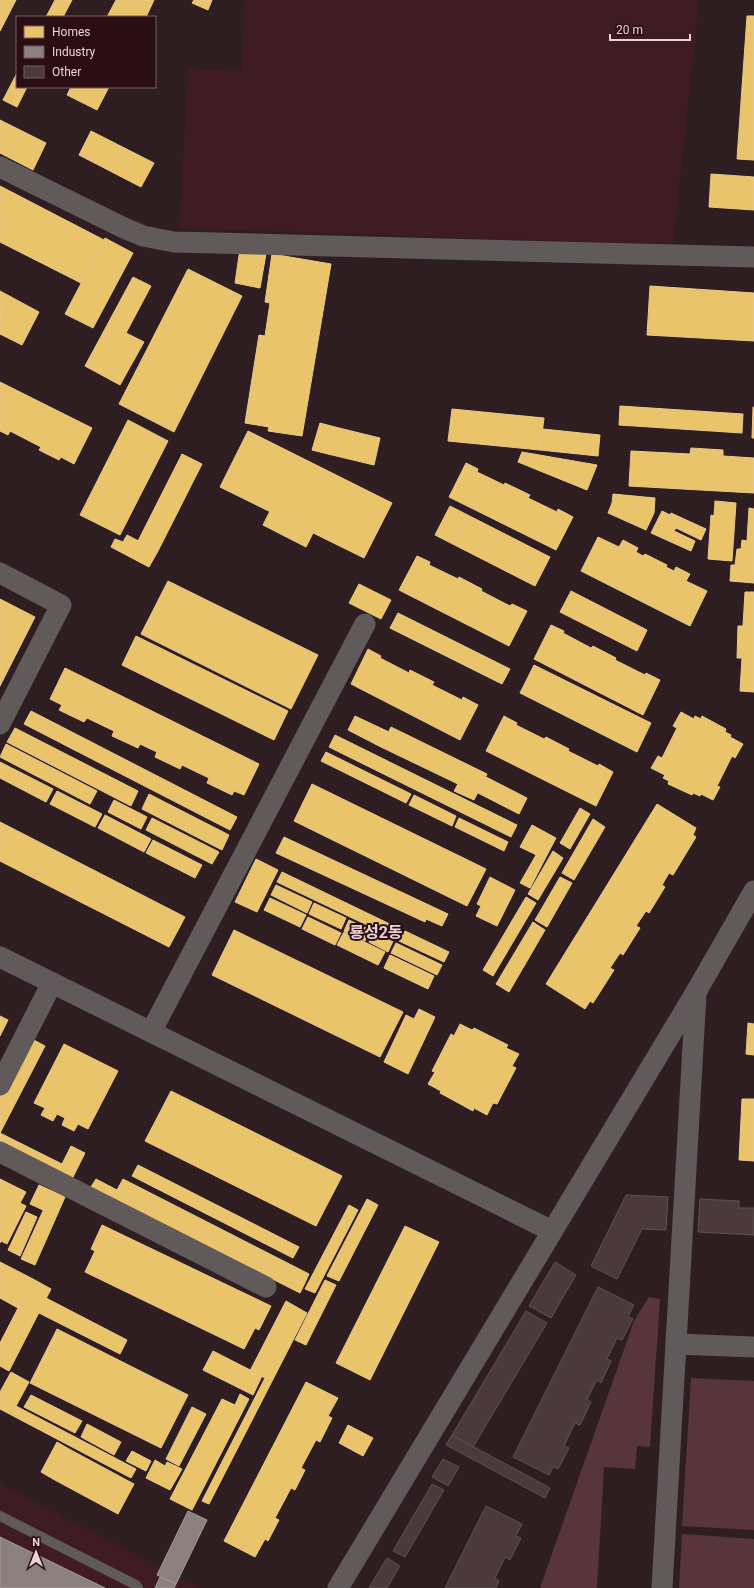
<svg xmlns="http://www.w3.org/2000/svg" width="754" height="1588" font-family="Roboto,'Noto Sans KR',sans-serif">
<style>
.built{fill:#3f1c24}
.green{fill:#58353b}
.homes{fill:#e9c46a;stroke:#e9c88a}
.industry{fill:#8a817c;stroke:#a69a97}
.building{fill:#4c393d;stroke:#5f5052}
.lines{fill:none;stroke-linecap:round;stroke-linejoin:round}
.lane{stroke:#605a5b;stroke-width:10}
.street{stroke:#605a5b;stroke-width:21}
.labels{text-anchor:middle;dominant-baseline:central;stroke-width:4;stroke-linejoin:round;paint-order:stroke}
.quarter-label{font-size:16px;font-weight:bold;fill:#e9d3d6;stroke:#2b0e14}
</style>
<rect width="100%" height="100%" fill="#2f1e21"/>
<g class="built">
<path d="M244,0H699L673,245L179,228L188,69L242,71Z"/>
<path d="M0,1484L201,1588H0Z"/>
</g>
<g class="green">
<path d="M649,1297L660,1299L650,1447L637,1446L635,1469L604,1467L597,1588H540L634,1321Z"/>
<path d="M691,1378L754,1381V1530L682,1526Z"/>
<path d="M682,1534L754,1539V1588H679Z"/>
</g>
<g class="homes">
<path d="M0,0H16L0,31Z"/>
<path d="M55,0H72L63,17H46Z"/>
<path d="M116,0H154L146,17H107Z"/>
<path d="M194,0H212L208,10L192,3Z"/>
<path d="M747,16H754V160L737,159Z"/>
<path d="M17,73V87H27L17,107L3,100Z"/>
<path d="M71,87H109L97,110L67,95Z"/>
<path d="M0,120L46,143L33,170L0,153Z"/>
<path d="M91,131L154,163L141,187L79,155Z"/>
<path d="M711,174L754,177V210L709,207Z"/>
<path d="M0,186L104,240L81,283L0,242Z"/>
<path d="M105,238L133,253L93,328L65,314Z"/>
<path d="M240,249L266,254L260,288L235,283Z"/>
<path d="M272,254L331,264L302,436L268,431L269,427L245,423L259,335L265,336L270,303L265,302Z"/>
<path d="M188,269L242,296L174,432L119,404Z"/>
<path d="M133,277L151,286L126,333L144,342L120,385L85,366Z"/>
<path d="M650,286L754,293V341L647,335Z"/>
<path d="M0,291L39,312L22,345L0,334V316L5,307L0,305Z"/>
<path d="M0,305L5,307L0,316Z"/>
<path d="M0,382L92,428L74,464L61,457L59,460L39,450L41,447L10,431L8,435L0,431Z"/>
<path d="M620,406L743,414L742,433L619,425Z"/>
<path d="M753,407H754V438H752Z"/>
<path d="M452,409L544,418L540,450L448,441Z"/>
<path d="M128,420L168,441L120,535L80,515Z"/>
<path d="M320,423L335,427L328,454L312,450Z"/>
<path d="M335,427L380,438L374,465L328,454Z"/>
<path d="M543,429L600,435L598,456L540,450Z"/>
<path d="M248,431L392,503L364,558L220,487Z"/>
<path d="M691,448L723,450V456L754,458V493L629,486L631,451L690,454Z"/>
<path d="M522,452L597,465L587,490L518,462Z"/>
<path d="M182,454L202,464L158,551L138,541Z"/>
<path d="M466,463L478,469L477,472L504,485L505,483L530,495L528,498L557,512L558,509L573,517L556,550L449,497Z"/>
<path d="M613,494L655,498L654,513L646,530L608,513L612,503Z"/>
<path d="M715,501L736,503L732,561L708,559L711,515L714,516Z"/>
<path d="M450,506L550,557L535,586L435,535Z"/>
<path d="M749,508L754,509V583L730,581L731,565H735L737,549H741L742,540L747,541Z"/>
<path d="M270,511L313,533L306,547L263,525Z"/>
<path d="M662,511L670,515L671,513L706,529L701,540L676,528L674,531L695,541L691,551L651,533Z"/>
<path d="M127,535L158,551L149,567L111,547L115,539L123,542Z"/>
<path d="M598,537L619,547L623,540L638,548L636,552L643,556L645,554L667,565L666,567L674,571L676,567L690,574L686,581L707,591L690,626L581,571Z"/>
<path d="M417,556L430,562L429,565L458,579L459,577L482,589L481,591L510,606L512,604L527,611L509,646L399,590Z"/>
<path d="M168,581L318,655L291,709L141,634Z"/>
<path d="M359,584L391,600L381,619L349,603Z"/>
<path d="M571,591L647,630L637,651L560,612Z"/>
<path d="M745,592H754V692L740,691L742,658H737L738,626H743Z"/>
<path d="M0,599L35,617L0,686Z"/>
<path d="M398,613L510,669L502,684L390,628Z"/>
<path d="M551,625L564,631L563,633L591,648L593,646L616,658L615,660L645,675L646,673L660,680L643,715L534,659Z"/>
<path d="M136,636L288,711L274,740L122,665Z"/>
<path d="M368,649L381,656L380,658L409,673L410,670L434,682L432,685L462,700L463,697L478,705L460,740L351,684Z"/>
<path d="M534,665L651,723L637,752L520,693Z"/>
<path d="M65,668L259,764L244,795L234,791L232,795L207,783L209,778L182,765L180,769L155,757L157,752L140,744L138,748L112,736L114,731L87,718L84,722L59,710L62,705L50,699Z"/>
<path d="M31,711L237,817L230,830L24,724Z"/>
<path d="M681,712L694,719L695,716L701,719L702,716L726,729L725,732L731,735L730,737L743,744L735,758L732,756L717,786L720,787L713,800L701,794L700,796L693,793L692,795L668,784L669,781L663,778L665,775L651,768L658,756L662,758L677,728L673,726Z"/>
<path d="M355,716L389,732L381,747L348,730Z"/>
<path d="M504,716L517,723L516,725L544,739L546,737L569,749L568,751L598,766L599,764L613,772L596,806L486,751Z"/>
<path d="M391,727L487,774L474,800L454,791L458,784L381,747Z"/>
<path d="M15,728L138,791L131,806L7,742Z"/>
<path d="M335,735L517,825L511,837L329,747Z"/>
<path d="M6,744L97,791L90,804L0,757Z"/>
<path d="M326,752L411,794L406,803L321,761Z"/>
<path d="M0,762L53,789L46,802L0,778Z"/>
<path d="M486,777L527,798L519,814L478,793Z"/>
<path d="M312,784L486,869L467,906L294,821Z"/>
<path d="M57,791L102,814L95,827L50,804Z"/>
<path d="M149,794L229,835L222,850L142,809Z"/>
<path d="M414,795L456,816L452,826L409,805Z"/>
<path d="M114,800L147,817L141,829L108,812Z"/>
<path d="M657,804L696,828L693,835L696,837L673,875L669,873L662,885L665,887L649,913L646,911L636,926L640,928L623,955L620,953L610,968L614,970L593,1003L590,1001L585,1009L546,984Z"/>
<path d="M580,808L590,814L570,849L560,843Z"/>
<path d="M105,815L151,839L144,852L98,828Z"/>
<path d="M152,818L219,852L212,864L146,830Z"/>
<path d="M459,818L508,842L504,851L455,827Z"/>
<path d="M593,819L605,827L574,880L562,873Z"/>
<path d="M0,822L185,917L169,947L0,861Z"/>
<path d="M532,825L556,838L545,859L520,847Z"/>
<path d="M284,837L448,914L442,926L426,919L425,922L276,853Z"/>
<path d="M153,840L202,865L195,878L146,853Z"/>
<path d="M553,851L563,858L538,900L528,894Z"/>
<path d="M536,855L545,859L530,888L520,883Z"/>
<path d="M256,859L278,870L257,912L235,902Z"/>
<path d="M282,872L396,927L392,937L277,882Z"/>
<path d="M490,877L515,890L497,926L476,916L481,906L477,904Z"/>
<path d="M560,877L572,883L547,927L535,920Z"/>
<path d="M276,885L312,902L307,913L271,895Z"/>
<path d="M526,897L536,903L493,976L483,970Z"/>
<path d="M270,898L306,915L300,927L264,910Z"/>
<path d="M314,903L346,918L341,929L309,914Z"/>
<path d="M308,917L341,933L335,945L302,929Z"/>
<path d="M349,920L370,930L365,941L344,931Z"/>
<path d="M533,922L545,930L509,992L496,984Z"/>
<path d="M234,930L403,1012L380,1057L212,975Z"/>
<path d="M405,931L449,952L444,962L399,941Z"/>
<path d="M344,932L385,952L378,965L337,945Z"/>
<path d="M374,932L393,941L388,952L369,942Z"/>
<path d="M396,943L442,965L437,975L391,953Z"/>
<path d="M390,955L434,976L428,989L384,968Z"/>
<path d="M419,1009L435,1017L408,1074L384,1062L406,1015L414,1019Z"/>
<path d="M0,1016L8,1020L0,1036Z"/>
<path d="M748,1023L754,1024V1055L746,1054Z"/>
<path d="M460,1024L472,1030L474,1028L508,1045L506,1048L519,1054L512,1066L516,1068L497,1104L493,1103L487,1115L474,1108L473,1111L440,1093L441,1091L428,1084L435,1072L432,1071L451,1034L454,1036Z"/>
<path d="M30,1038L45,1046L0,1133L76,1171L71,1181L0,1145V1097Z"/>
<path d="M64,1044L118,1071L88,1129L78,1124L74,1131L62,1125L65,1118L57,1114L53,1121L41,1115L45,1108L34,1103Z"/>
<path d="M171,1091L342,1176L316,1226L145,1141Z"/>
<path d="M742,1099H754V1161L739,1160Z"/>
<path d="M71,1146L85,1153L76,1171L62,1164Z"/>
<path d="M138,1165L299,1247L293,1258L132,1176Z"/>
<path d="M0,1179L26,1192L20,1203L26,1206L7,1244L1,1241L0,1243Z"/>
<path d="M96,1179L117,1190L304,1285L300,1293L91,1187Z"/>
<path d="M123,1179L309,1274L304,1285L117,1190Z"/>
<path d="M39,1185L52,1191L43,1210L30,1204Z"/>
<path d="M52,1191L65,1197L35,1265L21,1259Z"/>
<path d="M367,1199L378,1205L339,1281L327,1276Z"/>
<path d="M349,1205L358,1210L315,1293L305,1289Z"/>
<path d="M26,1212L37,1217L20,1256L8,1250Z"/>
<path d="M102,1225L271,1306L259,1330L255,1328L244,1349L85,1272L95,1251L91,1249Z"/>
<path d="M405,1226L439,1242L370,1380L336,1363Z"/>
<path d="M0,1262L33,1279L18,1308L0,1298Z"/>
<path d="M33,1279L51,1289L9,1371L0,1366V1343Z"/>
<path d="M325,1280L336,1285L306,1345L295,1340Z"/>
<path d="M46,1298L127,1340L120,1354L39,1313Z"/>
<path d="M286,1301L307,1313L209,1504L202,1501L265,1378L250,1371Z"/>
<path d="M57,1329L188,1395L161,1448L30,1383Z"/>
<path d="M213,1351L262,1376L253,1395L203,1370Z"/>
<path d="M11,1372L29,1382L16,1406L136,1469L131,1478L0,1409V1392Z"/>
<path d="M306,1382L338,1398L328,1416L332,1418L320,1442L316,1440L301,1468L305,1470L295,1490L291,1488L275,1518L279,1520L268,1541L265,1539L255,1557L224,1541Z"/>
<path d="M240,1394L249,1399L192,1510L170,1499L222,1399L235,1405Z"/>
<path d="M31,1395L82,1421L75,1433L24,1407Z"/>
<path d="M192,1407L206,1414L179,1466L166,1459Z"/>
<path d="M87,1424L121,1442L114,1455L81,1437Z"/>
<path d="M348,1425L373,1438L363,1456L339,1443Z"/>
<path d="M57,1442L69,1449L53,1479L41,1472Z"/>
<path d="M69,1449L134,1484L118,1514L53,1479Z"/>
<path d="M132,1451L151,1461L146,1471L126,1461Z"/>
<path d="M155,1460L165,1466L167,1462L182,1469L170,1490L146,1478Z"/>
</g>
<g class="industry">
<path d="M188,1511L207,1520L176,1584L157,1575Z"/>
<path d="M0,1537L105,1588H0Z"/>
<path d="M160,1577L176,1584L174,1588H155Z"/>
</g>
<g class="building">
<path d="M626,1195L668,1197L666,1230L642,1229L617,1279L591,1266Z"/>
<path d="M700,1199L739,1201V1208H754V1235L698,1232Z"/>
<path d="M555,1262L576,1275L551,1318L529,1306Z"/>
<path d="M598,1287L634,1305L628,1317L633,1319L622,1340L617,1338L607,1359L611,1361L601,1383L597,1380L587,1399L591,1402L580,1425L575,1423L564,1446L569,1448L558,1469L553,1467L549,1475L513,1457Z"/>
<path d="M526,1311L547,1323L473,1447L452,1435Z"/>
<path d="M452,1435L550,1488L545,1498L446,1445Z"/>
<path d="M443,1459L459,1467L448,1486L432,1477Z"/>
<path d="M432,1484L444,1490L405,1557L393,1551Z"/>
<path d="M486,1506L522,1524L516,1536L521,1538L510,1560L505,1557L495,1578L499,1581L496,1588H445Z"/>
<path d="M387,1558L400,1566L387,1588H369Z"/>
</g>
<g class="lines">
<path class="lane" d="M0,1516L136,1585L138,1588"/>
<g class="street">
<path d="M0,167L124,228L143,236L174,242L754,257"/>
<path d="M0,573L61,605L0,724"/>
<path d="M0,957L552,1231"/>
<path d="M151,1032L365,624"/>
<path d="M0,1085L52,983"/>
<path d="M0,1152L266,1287"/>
<path d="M676,1344L754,1347"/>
<path d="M338,1588L696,992L754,891"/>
<path d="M662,1588L696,994"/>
</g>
</g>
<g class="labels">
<g class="quarter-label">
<text x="376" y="932">룡성2동</text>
</g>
</g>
<rect x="16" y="16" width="140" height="72" fill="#2b0e14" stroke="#775d62"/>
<rect x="24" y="26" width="20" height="12" fill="#e9c46a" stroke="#775d62"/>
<text x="52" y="36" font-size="12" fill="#e9d3d6">Homes</text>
<rect x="24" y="46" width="20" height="12" fill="#8a817c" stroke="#775d62"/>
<text x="52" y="56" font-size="12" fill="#e9d3d6">Industry</text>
<rect x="24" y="66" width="20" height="12" fill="#4c393d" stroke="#775d62"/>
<text x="52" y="76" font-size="12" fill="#e9d3d6">Other</text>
<g transform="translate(36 1552)" stroke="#2b0e14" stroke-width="3" paint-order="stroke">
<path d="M0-3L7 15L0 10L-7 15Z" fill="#e9d3d6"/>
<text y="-6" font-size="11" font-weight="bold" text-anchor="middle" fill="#e9d3d6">N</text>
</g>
<path d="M610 34v6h80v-6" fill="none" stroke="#e9d3d6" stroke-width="2"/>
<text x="616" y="34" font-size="12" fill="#e9d3d6" stroke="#2b0e14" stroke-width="3" paint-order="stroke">20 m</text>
</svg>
